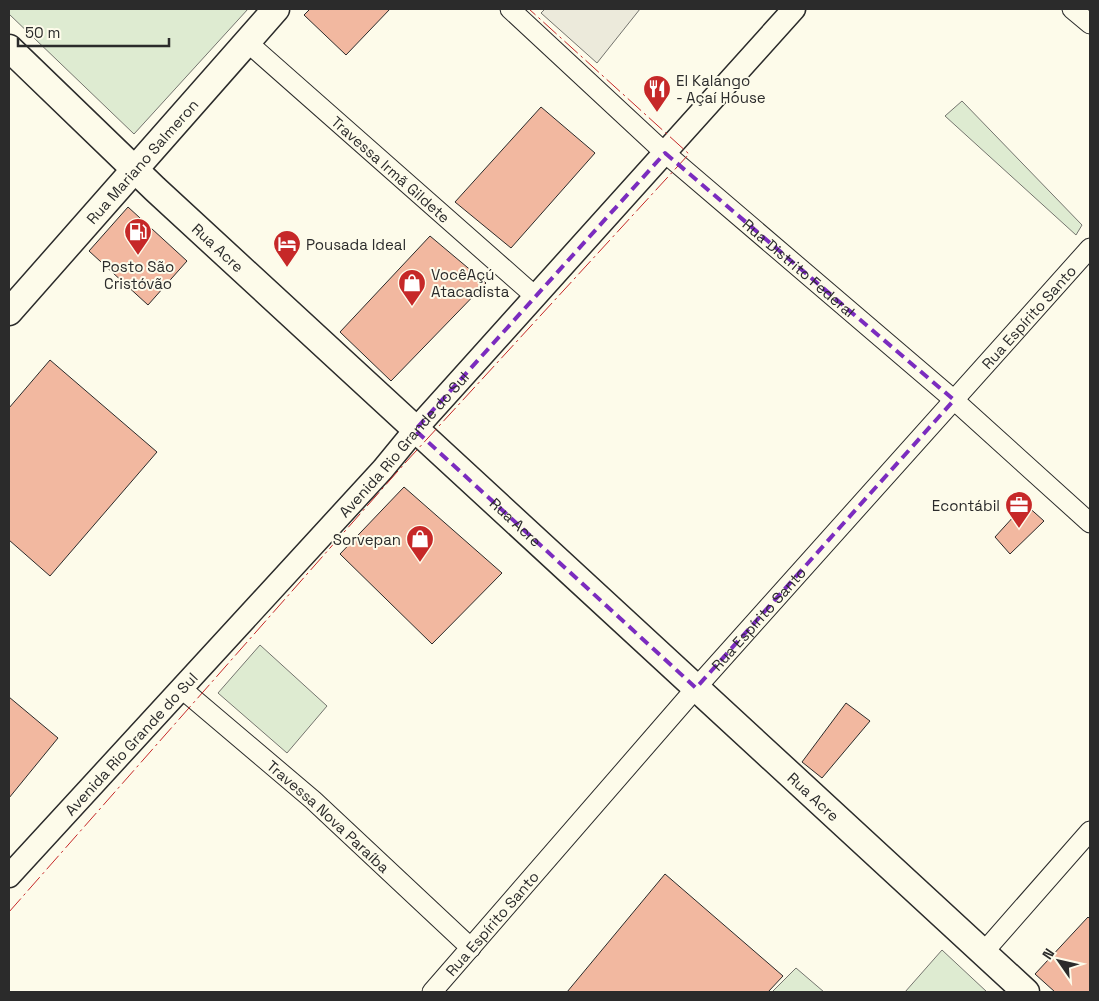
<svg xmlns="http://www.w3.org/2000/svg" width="1099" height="1001" font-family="'Space Grotesk',sans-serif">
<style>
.green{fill:#deebd1;stroke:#74746e}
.parking{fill:#eceadb;stroke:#74746e}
.building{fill:#f2b8a0;stroke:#2b2b2b}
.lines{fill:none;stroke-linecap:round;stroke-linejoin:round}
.minor-casing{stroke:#2b2b2b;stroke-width:21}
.tertiary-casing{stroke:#2b2b2b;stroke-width:25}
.secondary-casing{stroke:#2b2b2b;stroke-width:29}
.minor{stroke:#fdfbea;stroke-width:19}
.tertiary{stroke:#fdfbea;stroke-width:22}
.secondary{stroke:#fdfbea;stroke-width:26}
.power{stroke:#c62828;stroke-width:1;stroke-dasharray:18 4 2.5 4;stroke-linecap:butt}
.marked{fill:none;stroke:#7b2cbf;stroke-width:4;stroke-dasharray:10 6;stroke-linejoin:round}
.labels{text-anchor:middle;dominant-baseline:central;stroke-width:4;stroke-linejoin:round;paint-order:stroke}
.poi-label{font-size:15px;fill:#2b2b2b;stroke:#fdfbea;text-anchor:start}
.street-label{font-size:15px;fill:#2b2b2b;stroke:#fdfbea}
</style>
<rect width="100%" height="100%" fill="#fdfbea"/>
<g class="green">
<path d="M9,9H248L134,134L9,14Z"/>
<path d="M962,101L1082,225L1076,235L945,116Z"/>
<path d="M260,645L327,706L287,753L218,693Z"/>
<path d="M942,950L987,992H905Z"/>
<path d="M796,968L824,992H772Z"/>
</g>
<path class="parking" d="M545,9H640L597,63L541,13Z"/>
<g class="building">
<path d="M310,9H390L346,55L304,15Z"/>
<path d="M541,107L595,153L511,248L455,202Z"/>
<path d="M128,207L187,261L148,305L89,251Z"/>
<path d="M430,236L486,283L391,381L340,332Z"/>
<path d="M50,360L157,452L50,576L9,540V408Z"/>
<path d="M404,487L502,573L432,644L340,554Z"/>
<path d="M1025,504L1044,521L1010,554L995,537Z"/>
<path d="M9,697L58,738L9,798Z"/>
<path d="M846,703L870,721L822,778L802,762Z"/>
<path d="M665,874L783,976L768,992H567Z"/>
<path d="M1088,917L1090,919V992H1055L1035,974Z"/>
</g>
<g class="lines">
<defs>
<g id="minor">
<path id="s1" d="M510,9L665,153L954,400L1090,523"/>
<path d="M1072,9L1090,24"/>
<path id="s2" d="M247,42L536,297"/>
<path id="s3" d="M182,689L313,800L471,948"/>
<path d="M982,954L1090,831"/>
<path id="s4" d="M432,992L696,688L1090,248"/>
</g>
<g id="tertiary">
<path id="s5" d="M9,876L383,469L415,430L794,9"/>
</g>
<g id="secondary">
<path id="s6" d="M9,48L155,189L1026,992"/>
<path id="s7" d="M9,312L276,9"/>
</g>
</defs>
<use href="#minor" class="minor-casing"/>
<use href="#tertiary" class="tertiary-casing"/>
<use href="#secondary" class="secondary-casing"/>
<use href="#minor" class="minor"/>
<use href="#tertiary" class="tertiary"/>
<use href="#secondary" class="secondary"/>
<path class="power" d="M9,912L405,463L689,154L529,9"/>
</g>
<path class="marked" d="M665,153L954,400L696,688L415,430Z"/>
<defs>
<symbol id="restaurant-pin" viewBox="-11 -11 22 30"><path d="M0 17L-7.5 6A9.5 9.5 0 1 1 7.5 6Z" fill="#c62828" stroke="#fdfbea"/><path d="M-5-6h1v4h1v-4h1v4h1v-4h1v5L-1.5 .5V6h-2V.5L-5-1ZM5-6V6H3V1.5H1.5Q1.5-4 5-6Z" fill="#fff"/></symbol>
<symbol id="fuel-pin" viewBox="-11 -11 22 30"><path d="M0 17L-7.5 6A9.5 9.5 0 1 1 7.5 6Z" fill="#c62828" stroke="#fdfbea"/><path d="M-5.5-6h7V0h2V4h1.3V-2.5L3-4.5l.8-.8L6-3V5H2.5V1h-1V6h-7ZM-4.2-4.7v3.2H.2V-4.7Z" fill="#fff"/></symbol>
<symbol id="hotel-pin" viewBox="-11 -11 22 30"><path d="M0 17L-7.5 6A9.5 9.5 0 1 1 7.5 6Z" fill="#c62828" stroke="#fdfbea"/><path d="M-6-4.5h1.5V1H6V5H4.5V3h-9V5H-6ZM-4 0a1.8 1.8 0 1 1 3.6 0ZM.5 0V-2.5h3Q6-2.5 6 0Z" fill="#fff"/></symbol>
<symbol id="shop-pin" viewBox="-11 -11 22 30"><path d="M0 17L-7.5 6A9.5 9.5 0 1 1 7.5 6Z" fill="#c62828" stroke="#fdfbea"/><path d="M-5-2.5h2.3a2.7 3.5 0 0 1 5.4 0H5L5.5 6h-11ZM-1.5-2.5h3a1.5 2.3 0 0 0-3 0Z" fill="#fff"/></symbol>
<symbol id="office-pin" viewBox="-11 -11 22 30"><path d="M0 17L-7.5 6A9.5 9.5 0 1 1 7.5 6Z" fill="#c62828" stroke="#fdfbea"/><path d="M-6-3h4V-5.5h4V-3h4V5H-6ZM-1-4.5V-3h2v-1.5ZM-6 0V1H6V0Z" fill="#fff"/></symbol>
</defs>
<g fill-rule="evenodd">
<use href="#restaurant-pin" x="641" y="73" width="32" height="43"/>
<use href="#fuel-pin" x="122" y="216" width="32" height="43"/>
<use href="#hotel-pin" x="271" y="228" width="32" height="43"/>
<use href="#shop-pin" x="396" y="267" width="32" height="43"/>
<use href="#office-pin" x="1003" y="489" width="32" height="43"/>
<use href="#shop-pin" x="404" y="523" width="32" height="43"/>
</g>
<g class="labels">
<g class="poi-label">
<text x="676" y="80">El Kalango<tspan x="676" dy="17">- Açaí House</tspan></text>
<text x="306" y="244">Pousada Ideal</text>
<text x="138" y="266" text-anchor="middle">Posto São<tspan x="138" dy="17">Cristóvão</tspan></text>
<text x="431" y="274">VocêAçú<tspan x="431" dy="17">Atacadista</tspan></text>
<text x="1000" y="505" text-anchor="end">Econtábil</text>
<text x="401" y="539" text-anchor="end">Sorvepan</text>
</g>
<g class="street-label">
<text stroke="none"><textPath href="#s7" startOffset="201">Rua Mariano Salmeron</textPath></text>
<text stroke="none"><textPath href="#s2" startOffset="192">Travessa Irmã Gildete</textPath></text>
<text stroke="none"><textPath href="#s6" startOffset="289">Rua Acre</textPath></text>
<text stroke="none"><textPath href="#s1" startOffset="388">Rua Distrito Federal</textPath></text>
<text stroke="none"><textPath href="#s4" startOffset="901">Rua Espírito Santo</textPath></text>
<text stroke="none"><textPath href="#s5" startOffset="585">Avenida Rio Grande do Sul</textPath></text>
<text stroke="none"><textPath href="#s6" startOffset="694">Rua Acre</textPath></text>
<text stroke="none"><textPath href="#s4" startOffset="496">Rua Espírito Santo</textPath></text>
<text stroke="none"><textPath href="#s5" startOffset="180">Avenida Rio Grande do Sul</textPath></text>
<text stroke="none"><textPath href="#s6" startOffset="1099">Rua Acre</textPath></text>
<text stroke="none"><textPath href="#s3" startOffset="194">Travessa Nova Paraíba</textPath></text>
<text stroke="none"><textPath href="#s4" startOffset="91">Rua Espírito Santo</textPath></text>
</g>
</g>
<rect width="1099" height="1001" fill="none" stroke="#2b2b2b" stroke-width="20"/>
<g transform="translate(1059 961) rotate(304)" stroke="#fdfbea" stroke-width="4" paint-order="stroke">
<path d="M0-4L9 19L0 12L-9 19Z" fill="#2b2b2b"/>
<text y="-8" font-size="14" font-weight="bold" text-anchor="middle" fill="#2b2b2b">N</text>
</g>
<path d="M18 38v8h151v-8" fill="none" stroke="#2b2b2b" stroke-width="2.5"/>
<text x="25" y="38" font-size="15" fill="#2b2b2b" stroke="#fdfbea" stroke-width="4" paint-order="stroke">50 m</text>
</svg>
